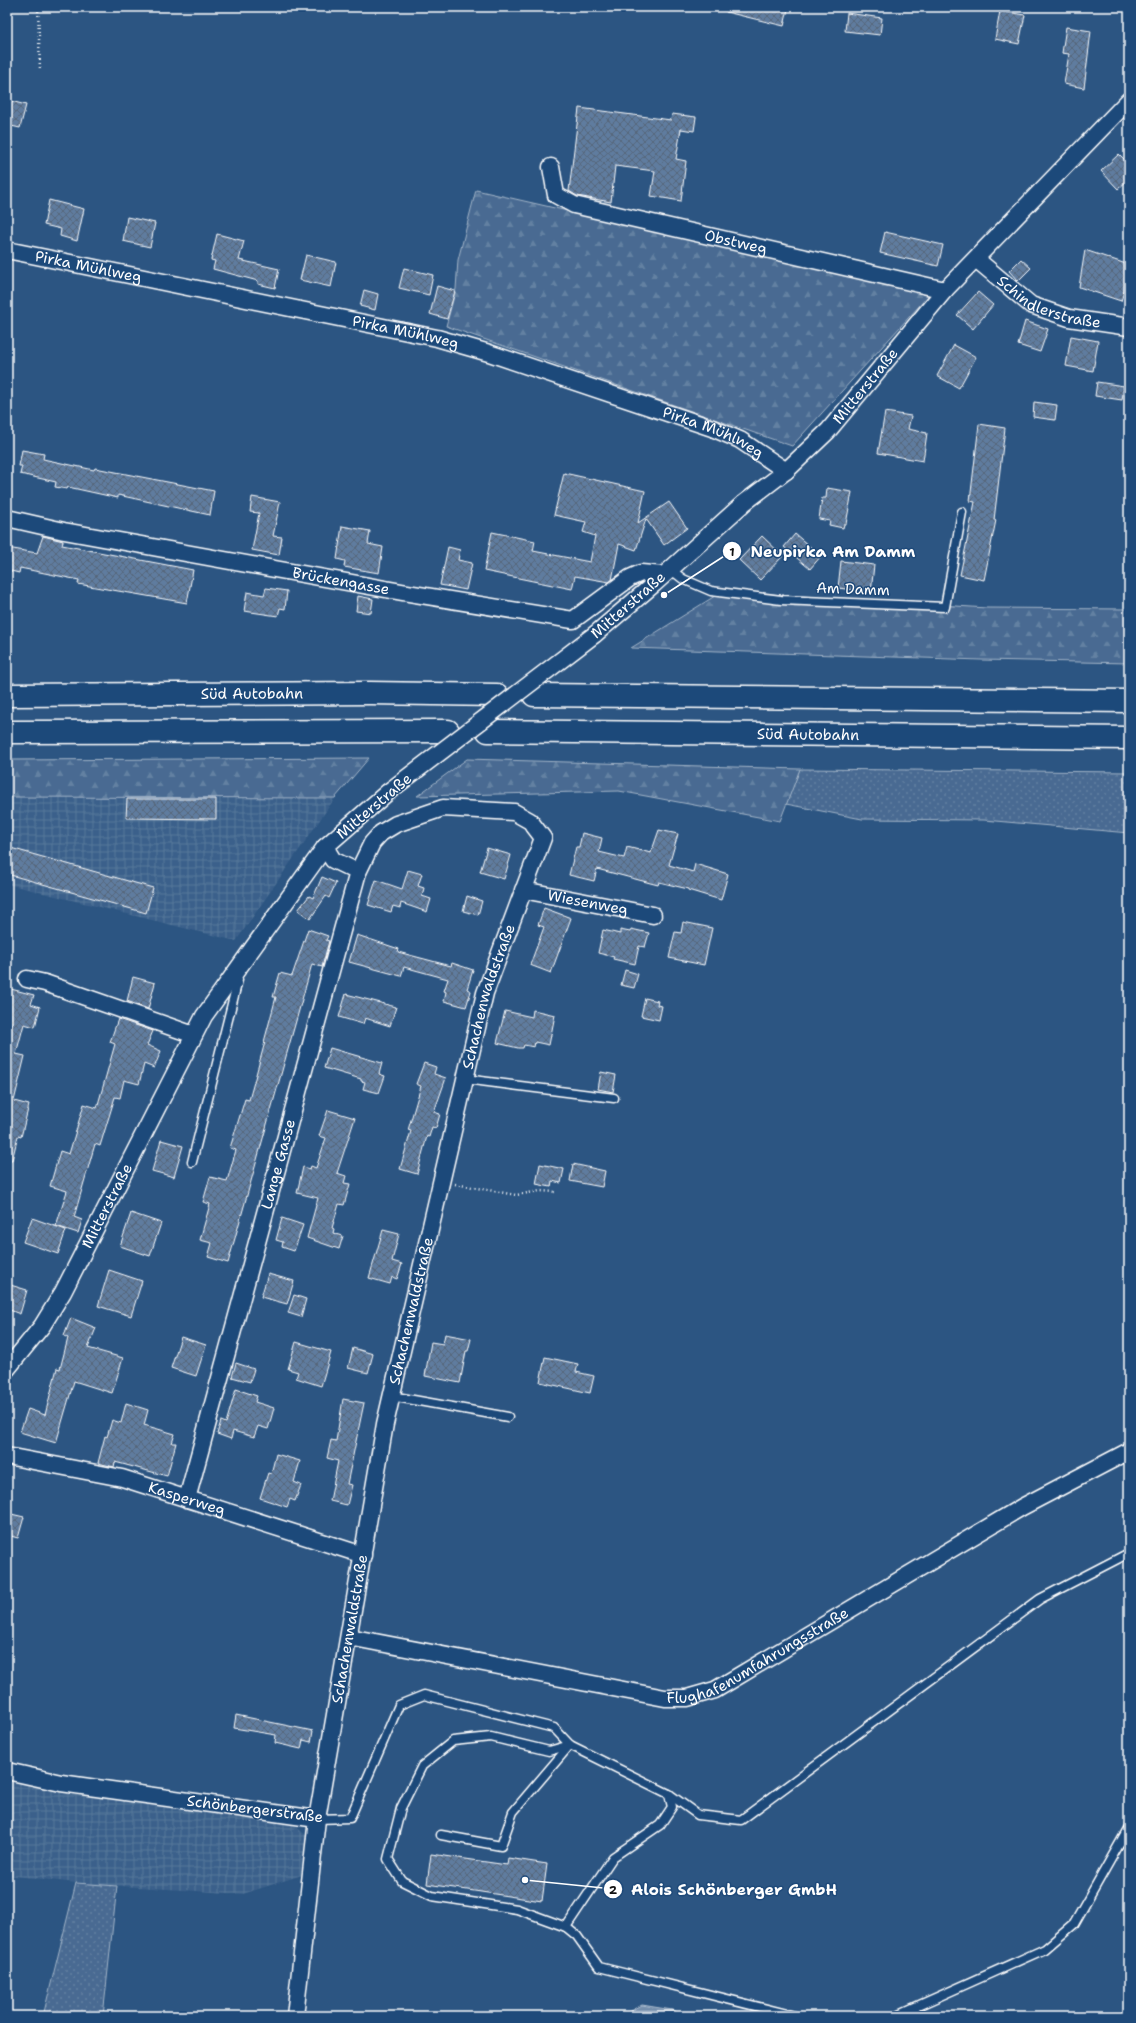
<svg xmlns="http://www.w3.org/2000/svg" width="1136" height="2023" font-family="'Shantell Sans',sans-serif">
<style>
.industrial{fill:url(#industrial-grid)}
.grass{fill:url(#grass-dots);stroke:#a4b5c8}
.forest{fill:url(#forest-firs);stroke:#a4b5c8}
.water{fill:#748fad;stroke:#acbcce}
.building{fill:url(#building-cross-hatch);stroke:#fff}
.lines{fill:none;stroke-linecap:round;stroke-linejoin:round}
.service-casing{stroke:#fff;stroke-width:11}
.minor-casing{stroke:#fff;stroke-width:19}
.motorway-casing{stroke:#fff;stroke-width:25}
.path{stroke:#fff;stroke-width:2.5;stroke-dasharray:1 3;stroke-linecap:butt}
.service{stroke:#1f4a7a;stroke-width:8}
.minor{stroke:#1f4a7a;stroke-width:16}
.motorway{stroke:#1f4a7a;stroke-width:22}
.minor-bridge-casing{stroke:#fff;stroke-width:19;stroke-linecap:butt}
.minor-bridge{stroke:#1f4a7a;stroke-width:16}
.labels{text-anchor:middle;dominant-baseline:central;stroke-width:3;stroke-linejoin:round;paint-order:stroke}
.street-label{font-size:15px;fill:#fff;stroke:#1f4a7a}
.leader{fill:none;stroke:#fff;stroke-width:1.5}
.callout-dot{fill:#fff;stroke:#1f4a7a;stroke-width:1.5}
.mark-label{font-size:12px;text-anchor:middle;font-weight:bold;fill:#111}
.callout-label{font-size:16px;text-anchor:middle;font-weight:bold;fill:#fff;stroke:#1f4a7a;stroke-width:3;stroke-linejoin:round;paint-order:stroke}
</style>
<defs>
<pattern id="industrial-grid" width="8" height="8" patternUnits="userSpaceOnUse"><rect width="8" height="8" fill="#3b618b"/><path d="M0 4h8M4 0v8" fill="none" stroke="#58799c"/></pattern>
<pattern id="grass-dots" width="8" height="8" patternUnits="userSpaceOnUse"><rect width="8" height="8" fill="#486b92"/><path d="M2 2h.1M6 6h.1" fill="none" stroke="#6381a2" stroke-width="1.8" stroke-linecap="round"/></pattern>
<pattern id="forest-firs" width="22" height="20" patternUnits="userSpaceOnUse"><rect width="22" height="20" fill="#486b92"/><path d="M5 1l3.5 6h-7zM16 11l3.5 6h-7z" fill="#6381a2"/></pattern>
<pattern id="building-cross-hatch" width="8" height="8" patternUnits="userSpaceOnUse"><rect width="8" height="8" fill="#5e7c9f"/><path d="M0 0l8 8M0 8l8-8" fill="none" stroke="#56667a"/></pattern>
</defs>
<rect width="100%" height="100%" fill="#2c5582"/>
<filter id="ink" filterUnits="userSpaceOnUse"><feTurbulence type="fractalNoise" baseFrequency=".025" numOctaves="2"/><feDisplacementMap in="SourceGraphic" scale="8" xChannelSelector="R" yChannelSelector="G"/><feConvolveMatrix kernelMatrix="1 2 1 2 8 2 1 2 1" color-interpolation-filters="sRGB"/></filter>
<g filter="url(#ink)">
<g class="industrial">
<path d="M7,797L335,798L236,941L7,884Z"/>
<path d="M7,1778L111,1799L294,1825L308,1837L302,1875L243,1894L76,1883L7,1875Z"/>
</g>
<g class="grass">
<path d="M800,769L1129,772V833L984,820L862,819L786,804Z"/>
<path d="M76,1883L117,1886L103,2016H43Z"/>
</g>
<g class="forest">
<path d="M476,190L930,294L792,446L446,326L456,289L458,260Z"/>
<path d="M723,591L987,608L1129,609V663L981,660L631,648Z"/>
<path d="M369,758L335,798L7,797V760Z"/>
<path d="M467,759L800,769L780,821L619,791L417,796Z"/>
</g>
<path class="water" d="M642,2005L672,2010L685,2016H622Z"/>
<g class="building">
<path d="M726,7H781L788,9L784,26L726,12Z"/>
<path d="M1000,11L1025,15L1019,44L995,39Z"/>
<path d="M847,13L882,18L880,35L845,31Z"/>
<path d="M1066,27L1091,31L1084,88L1064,84L1069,54L1062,53Z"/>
<path d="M7,100L26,105L20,128L7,125Z"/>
<path d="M579,108L671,120L672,114L696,117L694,131L681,129L676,159L686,161L681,201L651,196L655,171L615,166L611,202L577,196L569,191Z"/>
<path d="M1119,154L1129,164V179L1118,189L1101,171Z"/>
<path d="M49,200L84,209L77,241L60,236L61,229L44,225Z"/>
<path d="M127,217L155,223L150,247L123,241Z"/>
<path d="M885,232L943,245L938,266L880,253Z"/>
<path d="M217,234L244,241L239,260L279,269L275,288L258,284V281L213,269L215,261L211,260Z"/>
<path d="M1085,250L1129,265V276L1121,301L1079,287Z"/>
<path d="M306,255L336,262L331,287L300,280Z"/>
<path d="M1021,259L1031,268L1018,281L1009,271Z"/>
<path d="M404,268L433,275L429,295L399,288Z"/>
<path d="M437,286L455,291L447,319L430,314Z"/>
<path d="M364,290L378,294L375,310L360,306Z"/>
<path d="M978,292L993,305L973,329L957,315Z"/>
<path d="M1025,321L1048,329L1040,352L1018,345Z"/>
<path d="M1071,336L1098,341L1093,371L1066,366Z"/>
<path d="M954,345L976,357L959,388L937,376Z"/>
<path d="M1097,382L1124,386L1122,400L1095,396Z"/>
<path d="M1034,402L1057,405L1055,420L1033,417Z"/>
<path d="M885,412L911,416L908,429L927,433L923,461L878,453Z"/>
<path d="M979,424L1005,428L994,520H996L984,580L960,575L975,502L970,501Z"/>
<path d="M22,450L44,454L43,459L94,470L95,468L214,491L210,515L118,495V498L68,487L67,489L55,487L56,482L20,474L22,466H19Z"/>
<path d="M564,473L645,491L638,523L669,502L687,528L664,545L646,519L636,550L619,544L612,580L609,582L575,576L572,589L484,571L492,532L535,541L533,551L590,562L595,536L583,532L586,522L554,515Z"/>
<path d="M827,488L852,492L846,524H844L843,528L829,525L830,521L819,519L822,498H826Z"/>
<path d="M252,497L280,502L273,536L282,537L279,555L252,550L259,513L250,512Z"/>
<path d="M342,526L370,531L368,544L383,547L379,573L344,567L345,561L337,559Z"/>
<path d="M795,534L821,556L810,569L784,547Z"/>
<path d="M43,536L63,541L62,545L193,570L187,603L78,584L79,580L20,568L19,573L7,570V548L37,553Z"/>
<path d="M762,536L783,556L760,580L739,560Z"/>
<path d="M448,547L460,550L458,560L472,563L466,590L440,585Z"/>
<path d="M841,561L874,565L871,592L838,588Z"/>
<path d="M266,588L287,591L285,609L280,608L278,616L244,611L247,592L264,595Z"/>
<path d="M358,596L373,599L371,613L356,611Z"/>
<path d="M127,799H216V819L126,818Z"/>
<path d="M659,830L678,834L669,865L693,872L695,864L728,874L721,900L688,890V889L659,882L658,885L597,869L594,881L569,875L576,847H579L582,833L602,838L599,852L624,858L627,847L651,853Z"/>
<path d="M7,847L153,888L146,913L7,874Z"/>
<path d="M487,848L511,855L504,879L480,872Z"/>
<path d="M408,870L422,874L418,886L424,888L422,896L431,899L427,912L401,903L400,908L393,906L391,912L368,905L376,880L402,889Z"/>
<path d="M322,877L336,883L329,898L326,896L310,919L298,910L309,896L313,898Z"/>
<path d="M467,896L482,901L478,915L463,911Z"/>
<path d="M544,908L571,918L551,973L530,965L544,927L538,925Z"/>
<path d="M683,922L712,928L704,965L669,958L675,932L681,933Z"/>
<path d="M308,929L328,936L326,940L329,941L322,967L312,964L228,1263L208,1257L212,1243L200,1240L210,1204L203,1202L210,1177L227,1181L236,1150L230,1148L245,1099L249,1100L265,1042H264L276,997H273L280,973L292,976Z"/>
<path d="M631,929L649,933L645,947L639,946L635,964L613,959L614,957L598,953L603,930L620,934V930L630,932Z"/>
<path d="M357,935L399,949L398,952L451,966L452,963L473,970L467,989L471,991L466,1007L444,1001L446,992L444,991L448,979L404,967L401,976L349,962Z"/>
<path d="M625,970L638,974L634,988L621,985Z"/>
<path d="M133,977L155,983L148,1009L127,1001Z"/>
<path d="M7,988L34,995L31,1004L40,1007L35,1027L24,1024L16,1054L25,1056L14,1101L29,1105L21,1137L18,1136L12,1160H7V1036L11,1023H7Z"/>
<path d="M346,994L396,1007L390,1026L365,1018L363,1024L339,1017Z"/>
<path d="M645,998L658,1001L657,1005L662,1006L659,1020L641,1016Z"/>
<path d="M533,1010L555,1015L549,1045L535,1042L534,1047L524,1045L523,1048H518L497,1043L505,1011L532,1017Z"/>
<path d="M118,1019L153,1031L147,1045L161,1051L154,1068L144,1064L139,1084L124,1080L120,1098L115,1097L100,1146L95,1144L74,1217L82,1220L78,1233L56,1226L67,1191L50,1186L60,1151L69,1154L84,1104L97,1108L115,1044L110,1042Z"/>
<path d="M330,1048L382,1063L379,1074L385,1076L379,1093L363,1089L365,1082L361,1081V1079L324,1068Z"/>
<path d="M424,1063L436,1067L434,1074L446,1078L434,1112L440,1114L436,1128L432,1127L429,1137L427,1136L417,1174L400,1169L411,1131L408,1130L421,1086L416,1084Z"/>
<path d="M601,1072L616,1075L613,1092L598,1089Z"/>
<path d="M328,1110L355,1118L337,1173L346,1176L344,1183L350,1184L344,1205L339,1204L332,1228L334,1229L333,1233L343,1236L339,1249L307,1238L318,1198L297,1193L303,1167L310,1169L311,1166L316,1168L326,1138L319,1136Z"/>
<path d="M161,1140L183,1146L174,1177L152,1171Z"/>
<path d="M540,1164L564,1169L561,1183L552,1181L551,1187L536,1184Z"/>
<path d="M573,1164L605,1171L602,1187L570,1181Z"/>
<path d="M131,1213L161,1223L150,1256L120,1246Z"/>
<path d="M32,1218L66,1230L58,1254L23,1242Z"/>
<path d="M282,1218L303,1225L294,1251L282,1247L283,1242L276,1240Z"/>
<path d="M383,1230L399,1234L392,1261L402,1264L397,1279L392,1277L390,1284L369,1278Z"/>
<path d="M109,1270L142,1281L131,1316L98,1306Z"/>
<path d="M268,1274L294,1281L287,1304L261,1297Z"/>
<path d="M7,1284L27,1290L20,1314L7,1309Z"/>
<path d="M294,1295L306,1299L301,1317L288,1313Z"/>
<path d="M71,1318L96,1328L88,1348L123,1358L112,1393L74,1381L56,1443L20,1432L28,1409L45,1415L57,1368L60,1369L68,1338L64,1336Z"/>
<path d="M445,1334L471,1339L468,1351H466L460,1383L425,1376L431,1342L443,1344Z"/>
<path d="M181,1337L206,1345L196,1376L171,1368Z"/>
<path d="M296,1342L331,1352L321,1386L296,1378L298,1372L288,1369Z"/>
<path d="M353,1348L373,1354L368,1373L348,1368Z"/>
<path d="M545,1357L578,1364L576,1372L594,1376L590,1393L540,1382Z"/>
<path d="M236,1363L254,1369L250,1382L232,1377Z"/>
<path d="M236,1389L257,1396L255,1402L274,1408L268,1429L258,1426L254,1437L233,1431L231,1439L217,1434L221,1421L226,1423Z"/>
<path d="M343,1399L364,1403L347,1484L352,1485L347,1505L330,1501L338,1461L327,1458L331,1440L336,1441Z"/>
<path d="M126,1403L148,1410L144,1425L175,1434L172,1443H176L167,1476L115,1462L114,1467L98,1463L105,1436L107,1437L112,1420L121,1423Z"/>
<path d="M276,1454L300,1461L294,1482L301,1485L295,1501L290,1499L287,1507L260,1498L268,1473L271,1474Z"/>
<path d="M7,1513L24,1517L18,1538L7,1535Z"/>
<path d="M236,1715L313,1731L311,1742L303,1740L301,1749L275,1743L276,1735L234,1728Z"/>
<path d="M431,1854L507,1865L508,1858L547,1864L542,1901L427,1884Z"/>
</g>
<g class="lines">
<defs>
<g id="service">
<path d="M670,569L683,579L711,591L781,600L945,607L962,512"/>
<path d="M465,1079L614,1098"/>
<path d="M192,1162L238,980L234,974"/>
<path d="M391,1396L508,1417"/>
<path d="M570,1745L549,1751L491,1737L453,1741L422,1766L401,1808L388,1859L402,1881L432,1896L517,1909L566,1927L577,1936L599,1967L795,2016"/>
<path d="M317,1819L350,1818L399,1705L424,1695L554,1728L570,1745L669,1794L698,1815L741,1820L1040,1599L1129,1553"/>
<path d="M441,1835L501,1846L513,1812L570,1745"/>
<path d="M566,1927L613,1857L660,1825L672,1807L669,1794"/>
<path d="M895,2016L1045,1949L1074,1924L1129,1827"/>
</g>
<g id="minor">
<path id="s1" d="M551,167L556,195L574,205L945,290"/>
<path id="s2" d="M7,250L437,338L489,353L712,428L740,440L786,471"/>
<path id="s3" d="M976,259L1031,305L1069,318L1129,327"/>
<path id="s4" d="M7,518L64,531L402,592L573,620L630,578L641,573L663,575"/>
<path id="s5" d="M594,635L654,584L744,503L786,471L828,431L945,290L1129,100"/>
<path id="s6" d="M523,890L653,915"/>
<path d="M27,979L45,983L194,1035"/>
<path id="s7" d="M7,1369L42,1326L63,1292L204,1016L325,847L388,792"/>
<path id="s8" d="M7,1456L122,1478L363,1555"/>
<path id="s9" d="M187,1499L358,872L333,860L325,847"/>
<path id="s10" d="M349,1637L665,1698H687L715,1690L1022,1507L1129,1451"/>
<path d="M7,1771L61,1783L317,1819"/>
<path id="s11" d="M295,2016L317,1819L385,1424L485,993L543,838L530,821L514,812L443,808L396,824L381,833L372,843L358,872"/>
</g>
<g id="motorway">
<path id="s12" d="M7,695L370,693L497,695"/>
<path d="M534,695L1129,701"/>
<path id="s13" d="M488,731L1129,738"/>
<path d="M7,732L448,731"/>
</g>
</defs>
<use href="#service" class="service-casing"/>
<use href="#minor" class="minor-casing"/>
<use href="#motorway" class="motorway-casing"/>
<g class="path">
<path d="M38,7L40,70"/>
<path d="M455,1184L516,1195L540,1191L556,1192"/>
</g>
<use href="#service" class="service"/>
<use href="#minor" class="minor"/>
<use href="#motorway" class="motorway"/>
<defs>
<path id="minor-bridge" d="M388,792L594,635"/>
</defs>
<use href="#minor-bridge" class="minor-bridge-casing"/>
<use href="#minor-bridge" class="minor-bridge"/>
</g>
</g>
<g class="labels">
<g class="street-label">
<text stroke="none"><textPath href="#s1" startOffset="215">Obstweg</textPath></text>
<text stroke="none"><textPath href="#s2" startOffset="83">Pirka Mühlweg</textPath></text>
<text stroke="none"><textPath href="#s3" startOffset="87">Schindlerstraße</textPath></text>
<text stroke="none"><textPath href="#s2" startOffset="407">Pirka Mühlweg</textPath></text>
<text stroke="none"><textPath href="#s5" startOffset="369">Mitterstraße</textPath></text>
<text stroke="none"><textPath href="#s2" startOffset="731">Pirka Mühlweg</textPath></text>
<text stroke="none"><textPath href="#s4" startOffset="340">Brückengasse</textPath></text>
<text transform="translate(853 589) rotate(2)">Am Damm</text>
<text transform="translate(628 605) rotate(-41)">Mitterstraße</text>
<text stroke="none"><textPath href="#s12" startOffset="245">Süd Autobahn</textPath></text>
<text stroke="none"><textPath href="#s13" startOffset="320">Süd Autobahn</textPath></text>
<text transform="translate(374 806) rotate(-40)">Mitterstraße</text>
<text stroke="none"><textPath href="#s6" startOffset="66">Wiesenweg</textPath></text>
<text stroke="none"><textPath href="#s11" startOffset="1039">Schachenwaldstraße</textPath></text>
<text stroke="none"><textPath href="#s9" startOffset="347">Lange Gasse</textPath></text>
<text stroke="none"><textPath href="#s7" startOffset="192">Mitterstraße</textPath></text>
<text stroke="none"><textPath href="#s11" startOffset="715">Schachenwaldstraße</textPath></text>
<text stroke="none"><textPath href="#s8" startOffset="185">Kasperweg</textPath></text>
<text stroke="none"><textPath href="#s11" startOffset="391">Schachenwaldstraße</textPath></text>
<text stroke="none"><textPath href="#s10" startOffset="425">Flughafenumfahrungsstraße</textPath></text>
<text transform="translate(255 1809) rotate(7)">Schönbergerstraße</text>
</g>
</g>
<path class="leader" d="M664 595L732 551M525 1880L613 1889"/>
<g class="callout-dot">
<circle cx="664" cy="595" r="4"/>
<circle cx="525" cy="1880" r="4"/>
<circle cx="732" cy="551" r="10"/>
<circle cx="613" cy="1889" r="10"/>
</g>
<g class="mark-label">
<text x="732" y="556">1</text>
<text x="613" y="1894">2</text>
</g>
<g class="callout-label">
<text x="833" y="557">Neupirka Am Damm</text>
<text x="734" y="1895">Alois Schönberger GmbH</text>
</g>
<rect width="1136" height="2023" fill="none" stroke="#1f4a7a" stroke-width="24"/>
<rect x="12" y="12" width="1112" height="1999" fill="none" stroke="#fff" stroke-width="1.5" filter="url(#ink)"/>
</svg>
